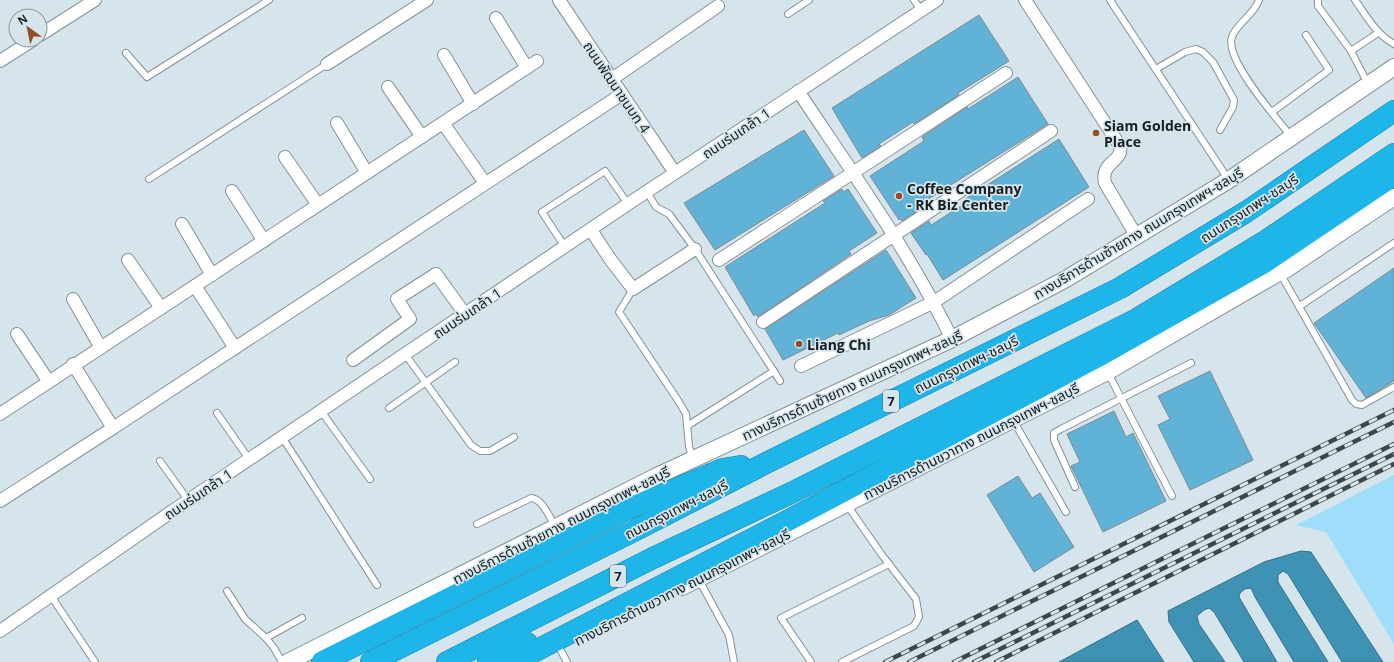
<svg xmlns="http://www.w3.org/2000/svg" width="1394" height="662" font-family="'Open Sans','Noto Sans Thai',sans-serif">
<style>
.green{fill:#9fdefb}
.water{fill:#3e93b5;stroke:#327088}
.building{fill:#60b3d7;stroke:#7d8a90}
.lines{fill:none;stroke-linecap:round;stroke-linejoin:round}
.lane-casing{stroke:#849197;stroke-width:8}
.street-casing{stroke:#849197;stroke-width:14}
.secondary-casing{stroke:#849197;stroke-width:18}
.highway-casing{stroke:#1c80a2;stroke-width:22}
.lane{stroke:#fff;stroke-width:6}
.street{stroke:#fff;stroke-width:12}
.secondary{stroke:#fff;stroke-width:16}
.highway{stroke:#1eb5e8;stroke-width:21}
.rail-casing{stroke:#3e4649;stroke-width:4.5}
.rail{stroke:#d6e5ec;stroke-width:3;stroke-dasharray:9;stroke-linecap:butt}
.poi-dot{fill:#944e26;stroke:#d6e5ec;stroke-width:1.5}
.labels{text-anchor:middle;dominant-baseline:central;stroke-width:3.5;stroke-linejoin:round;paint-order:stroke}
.shield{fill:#d6e5ec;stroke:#50595c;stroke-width:1}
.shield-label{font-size:13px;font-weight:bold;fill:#171d1f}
.street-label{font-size:14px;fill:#171d1f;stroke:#d6e5ec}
.poi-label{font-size:14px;font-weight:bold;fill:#171d1f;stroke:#d6e5ec;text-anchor:start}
</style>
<rect width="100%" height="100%" fill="#d6e5ec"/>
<path class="green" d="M1394,475V644L1326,532L1296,525Z"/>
<g class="water">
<path d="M1301,551L1311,552L1383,662H1342L1288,574L1283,571L1278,575V582L1328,662H1294L1255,597L1251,588L1245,589L1240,593L1239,597L1277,662H1244L1214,612L1209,608L1204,610L1197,616L1199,624L1225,662H1194L1169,622L1168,611L1264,562Z"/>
<path d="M1137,620L1164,662H1059Z"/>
</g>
<g class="building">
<path d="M979,15L1009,61L958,93L959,95L914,124L913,122L879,144L881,146L862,158L832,108Z"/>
<path d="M1018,77L1048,124L919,205V207L920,209L902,221L901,219L899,220L870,176L924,141L922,137L967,107L968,109Z"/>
<path d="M804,130L834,176L715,250L684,203Z"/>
<path d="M1059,139L1089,187L943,280L927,254L926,255L911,233L929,221L931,225L966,203L964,200Z"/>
<path d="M842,189L843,192L848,189L877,233L849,251L851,254L758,317L756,314L754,316L725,267L825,203L823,201Z"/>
<path d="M886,250L916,298L889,315L869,321L839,335L838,333L783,360L765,329Z"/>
<path d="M1394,268V381L1366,398L1314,323Z"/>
<path d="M1210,371L1253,460L1190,490L1158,425L1170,419L1158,396Z"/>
<path d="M1114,411L1126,437L1133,433L1166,501L1103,532L1071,466L1080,462L1067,434Z"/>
<path d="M1018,476L1032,498L1040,493L1074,547L1034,572L987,495Z"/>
</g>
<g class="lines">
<defs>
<g id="lane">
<path d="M914,0L921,10"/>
<path d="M1110,0L1228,179"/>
<path d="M1259,0C1254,15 1236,24 1232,37C1224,59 1277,119 1291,136"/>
<path d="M1318,0V6L1351,51L1368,84"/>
<path d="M1355,0C1367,17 1376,34 1394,44"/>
<path d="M788,14L809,0"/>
<path d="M1351,51L1378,33"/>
<path d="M126,53L147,77L269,0"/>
<path d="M1156,69L1185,52L1196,49L1203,52L1213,62L1234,100L1233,107L1220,130"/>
<path d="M1272,112L1329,70L1306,35"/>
<path d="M149,179L327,64"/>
<path d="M647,192L656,207L669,214L695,249L780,381"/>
<path d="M565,247L542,212L605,171L628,204"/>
<path d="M1280,273L1352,400L1356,404L1362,405L1394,387"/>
<path d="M633,289L619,312L679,402L686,414L689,446L692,458"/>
<path d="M1300,306L1394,243"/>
<path d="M405,354L471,445L480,451H490L514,437"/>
<path d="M1108,373L1172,496"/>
<path d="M389,408L455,362"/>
<path d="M321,411L370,479"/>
<path d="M217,413L249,459"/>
<path d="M1013,420L1066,512"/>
<path d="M687,426L774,371"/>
<path d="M282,437L377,585"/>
<path d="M160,461L188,500"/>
<path d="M1075,487L1054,440V433L1061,429L1191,363"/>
<path d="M477,524L531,498C543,499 549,517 555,526"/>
<path d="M699,580L729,635L734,662"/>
<path d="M227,591L245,619L266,638L274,648L282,662"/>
<path d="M51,596L95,662"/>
<path d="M266,638L302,618"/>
<path d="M560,649L567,662"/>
<path d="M811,662L781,618L889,564"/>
<path d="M842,662L914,626L919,617L916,599L882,555L847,505"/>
</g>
<g id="street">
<path d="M559,0L675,173"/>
<path d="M1025,0L1120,146C1124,162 1100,161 1105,183L1137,237"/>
<path d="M496,18L527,68"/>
<path d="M40,35L95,0"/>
<path d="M444,55L473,104"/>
<path d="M0,61L33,40"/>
<path d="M327,64L427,0"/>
<path d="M612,79L718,6"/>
<path d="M388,87L422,137"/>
<path d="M798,91C852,172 909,251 952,339"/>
<path d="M337,123L367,173"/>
<path d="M443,123L485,183"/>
<path d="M285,157L318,205"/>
<path d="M232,191L264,241"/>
<path d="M182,224L212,275"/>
<path d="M591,230L610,259L633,289L695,249"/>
<path d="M128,260L161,308"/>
<path d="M719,260L1006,73"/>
<path d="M195,286L235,348"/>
<path d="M73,299L101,348"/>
<path d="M763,322L1051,131"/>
<path d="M17,334L49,382"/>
<path d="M353,360L410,319L397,299L436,274L465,314"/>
<path d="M73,364L113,428L622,94"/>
<path d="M801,366L934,302L1088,199"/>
<path d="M0,414L537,61"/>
<path d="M0,501L113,428"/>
<path d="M0,631L171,512L405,354L628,204L937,0"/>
</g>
<g id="secondary">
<path d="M682,587L1107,372L1280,272L1285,270L1394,197"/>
<path d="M288,662L657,476L952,339L1066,279L1229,180L1394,67"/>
</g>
<g id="highway">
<path d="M322,662L626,510L723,469L741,466"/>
<path d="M371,662L636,530L768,462L1120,288L1246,212L1394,111"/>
<path d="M447,662L653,558L791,493L1137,319L1264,242L1394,154"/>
<path d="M488,662L527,643"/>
<path d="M514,662L787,521L1097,357L1265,262L1394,175"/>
</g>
</defs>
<use href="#lane" class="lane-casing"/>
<use href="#street" class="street-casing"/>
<use href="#secondary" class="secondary-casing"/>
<use href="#highway" class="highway-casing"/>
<use href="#lane" class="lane"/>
<use href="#street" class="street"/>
<use href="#secondary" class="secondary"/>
<use href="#highway" class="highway"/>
<defs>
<g id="rail">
<path d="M885,662L1394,410"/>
<path d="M909,662L1394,422"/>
<path d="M954,662L1394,444"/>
<path d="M974,662L1394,454"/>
<path d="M996,662L1394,464"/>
</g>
</defs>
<use href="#rail" class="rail-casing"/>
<use href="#rail" class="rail"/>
</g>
<g class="poi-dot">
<circle cx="1096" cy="133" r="4"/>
<circle cx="899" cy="196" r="4"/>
<circle cx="799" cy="344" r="4"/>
</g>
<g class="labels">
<g class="shield">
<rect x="883" y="390" width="16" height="22" rx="3"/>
<rect x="610" y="565" width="16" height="22" rx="3"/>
</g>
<g class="shield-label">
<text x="891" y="401">7</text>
<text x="618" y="576">7</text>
</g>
<g class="street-label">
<text transform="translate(617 87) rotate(56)">ถนนพัฒนาชนบท 4</text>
<text transform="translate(736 133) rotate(-34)">ถนนร่มเกล้า 1</text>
<text transform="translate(1249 208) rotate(-33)">ถนนกรุงเทพฯ-ชลบุรี</text>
<text transform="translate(1138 233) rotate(-31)">ทางบริการด้านซ้ายทาง ถนนกรุงเทพฯ-ชลบุรี</text>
<text transform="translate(467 313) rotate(-34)">ถนนร่มเกล้า 1</text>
<text transform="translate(966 364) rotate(-26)">ถนนกรุงเทพฯ-ชลบุรี</text>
<text transform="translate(852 385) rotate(-25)">ทางบริการด้านซ้ายทาง ถนนกรุงเทพฯ-ชลบุรี</text>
<text transform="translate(971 441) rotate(-27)">ทางบริการด้านขวาทาง ถนนกรุงเทพฯ-ชลบุรี</text>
<text transform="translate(198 494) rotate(-34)">ถนนร่มเกล้า 1</text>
<text transform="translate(676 509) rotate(-27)">ถนนกรุงเทพฯ-ชลบุรี</text>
<text transform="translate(561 525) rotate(-27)">ทางบริการด้านซ้ายทาง ถนนกรุงเทพฯ-ชลบุรี</text>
<text transform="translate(682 587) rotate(-27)">ทางบริการด้านขวาทาง ถนนกรุงเทพฯ-ชลบุรี</text>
</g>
<g class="poi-label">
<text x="1104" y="125">Siam Golden<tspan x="1104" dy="16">Place</tspan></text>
<text x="907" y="188">Coffee Company<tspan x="907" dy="16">- RK Biz Center</tspan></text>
<text x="807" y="344">Liang Chi</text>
</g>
</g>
<g transform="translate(28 28) rotate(327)"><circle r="19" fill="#d6e5ec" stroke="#8a959a"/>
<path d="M0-3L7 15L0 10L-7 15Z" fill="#944e26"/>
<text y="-6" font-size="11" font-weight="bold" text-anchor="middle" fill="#171d1f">N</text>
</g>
</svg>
